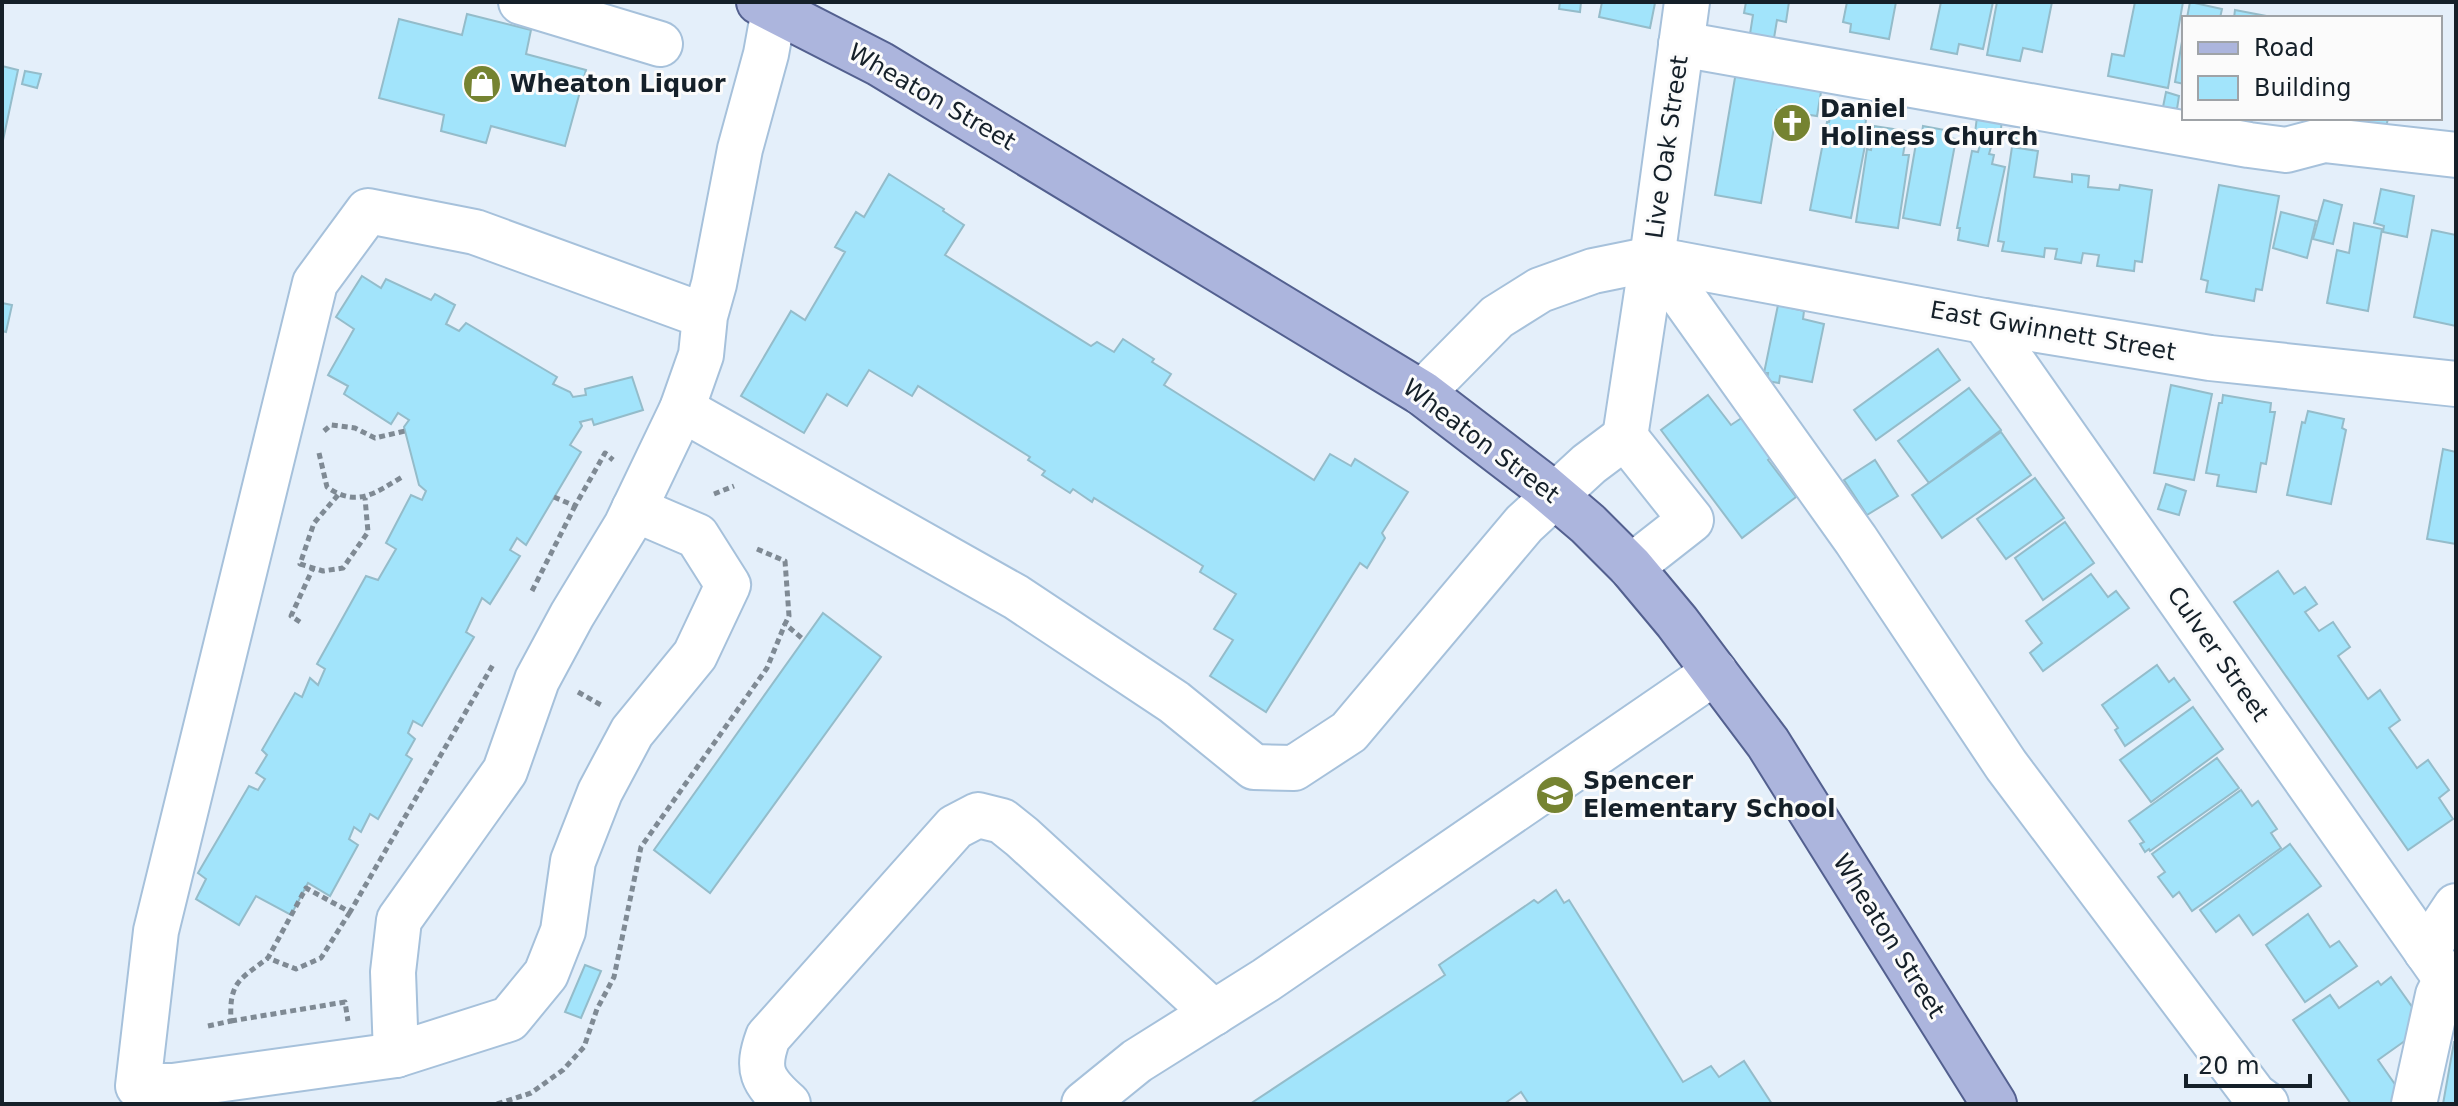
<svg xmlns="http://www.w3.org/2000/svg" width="2458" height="1106" font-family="'DejaVu Sans',sans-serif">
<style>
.building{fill:#a2e4fb;stroke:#94bcca;stroke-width:2}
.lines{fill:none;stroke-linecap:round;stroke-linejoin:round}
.minor-casing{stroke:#a6c1db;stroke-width:48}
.major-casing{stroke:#53608f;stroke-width:48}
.path{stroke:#7f8a94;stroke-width:5;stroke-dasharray:6 4;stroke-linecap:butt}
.minor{stroke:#fff;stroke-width:44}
.major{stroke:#acb5dd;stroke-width:44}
.labels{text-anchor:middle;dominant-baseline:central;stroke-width:6;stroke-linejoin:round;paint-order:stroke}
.poi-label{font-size:24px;font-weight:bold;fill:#152029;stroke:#fbfbfb;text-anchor:start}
.street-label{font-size:24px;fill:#152029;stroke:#fbfbfb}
</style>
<rect width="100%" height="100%" fill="#e4effa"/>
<g class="building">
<path d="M1560,2H1581L1580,12L1559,9Z"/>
<path d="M1602,2L1655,3L1650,28L1599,17Z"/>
<path d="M1746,2H1789L1786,22L1777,20L1774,38L1750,34L1753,15L1744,13Z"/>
<path d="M1847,2H1896L1889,39L1850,32L1851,24L1843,22Z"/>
<path d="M1941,2H1993L1983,49L1959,44L1957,54L1931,49Z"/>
<path d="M1997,2H2052L2042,52L2023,48L2020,61L1987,55Z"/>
<path d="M2135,2H2183L2168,88L2108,76L2112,54L2124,56Z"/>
<path d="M2190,2L2222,9L2220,18H2187Z"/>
<path d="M2235,10L2277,18H2234Z"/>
<path d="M467,14L531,30L526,54L586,70L565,146L491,126L486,143L441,131L444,115L379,98L399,19L462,35Z"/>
<path d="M2184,30V84L2175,82Z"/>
<path d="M2,66L18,70L2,145Z"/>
<path d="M1737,66L1823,80L1817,116L1777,110L1761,203L1715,195Z"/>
<path d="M25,71L41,74L37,88L22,84Z"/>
<path d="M2166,92L2179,96L2177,109L2163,107Z"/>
<path d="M1831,113L1866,119L1865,129L1868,130L1851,218L1810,210L1827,122H1829Z"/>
<path d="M1977,117L2002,120L2000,137L1975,133Z"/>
<path d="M2315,118H2388L2385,133L2315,120Z"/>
<path d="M2019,124L2030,126L2027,142L2015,141Z"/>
<path d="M1874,126L1907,131L1903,155H1909L1898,228L1856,222L1867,149L1871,150Z"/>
<path d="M1923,126L1950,131L1949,138L1956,139L1940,225L1903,218L1918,132L1922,133Z"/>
<path d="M1980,145L1991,147L1989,154L1994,155L1992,164L2005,167L1988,246L1958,240L1960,228H1957L1972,151L1978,152Z"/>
<path d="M2012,147L2038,151L2034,177L2072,182V174L2089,176L2088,187L2119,190L2120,185L2152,190L2142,262L2135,261L2134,271L2097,266L2099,255L2083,253L2081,263L2055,259L2057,249L2045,248L2044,257L2002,251L2004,242L1998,241Z"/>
<path d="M889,174L944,209L943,211L964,225L945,255L1091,346L1097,342L1114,352L1123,339L1154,359L1152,362L1171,374L1164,385L1314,480L1330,454L1351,466L1355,459L1408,492L1382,533L1385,538L1367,568L1360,563L1266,712L1210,676L1233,640L1214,629L1236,594L1200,572L1203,566L1094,498L1092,502L1073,489L1070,493L1042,475L1045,471L1028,460L1030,457L918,386L912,396L869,370L847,406L827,394L804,433L741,396L791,311L805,320L845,252L835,247L856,212L864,217Z"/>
<path d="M2219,185L2279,196L2262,290L2256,289L2254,301L2206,292L2208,281L2201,279Z"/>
<path d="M2381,189L2414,196L2407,237L2383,232L2384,226L2374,223Z"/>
<path d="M2324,200L2342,205L2333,244L2313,239Z"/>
<path d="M2281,212L2316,221L2307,258L2273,248Z"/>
<path d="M2354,223L2382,229L2368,311L2327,303L2337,250L2349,253Z"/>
<path d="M2432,230L2456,235V326L2414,317Z"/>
<path d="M362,276L381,288L386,279L431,300L435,294L455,305L446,324L459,331L466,323L557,377L553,384L570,392L573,397L586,395L585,389L632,377L643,410L594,425L592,419L580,422L582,426L570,445L581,452L526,545L517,538L510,550L520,556L490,604L482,598L466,632L474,637L422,726L413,721L408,733L415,739L406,755L412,759L378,819L370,814L361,832L354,827L349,839L358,845L330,896L308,883L291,915L256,896L239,925L196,899L206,879L198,873L249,786L258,790L265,779L256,773L267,755L262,750L295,693L302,697L310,678L318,685L325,669L317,664L366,576L378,580L396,549L386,543L411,495L422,500L426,491L419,485L404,427L409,420L398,413L391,424L344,394L348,386L328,375L354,329L336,317Z"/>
<path d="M2,303L12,305L6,332L2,331Z"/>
<path d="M1778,305L1804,311L1803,319L1824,324L1812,382L1780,376L1779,383L1767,381L1768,373H1764Z"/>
<path d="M1938,349L1960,380L1876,440L1854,410Z"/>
<path d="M2171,385L2212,394L2194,480L2154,473Z"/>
<path d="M1969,388L2001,430L1929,483L1898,441Z"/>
<path d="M1708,395L1731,425L1743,417L1773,456L1768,460L1796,497L1742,538L1661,430Z"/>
<path d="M2223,395L2271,403L2270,412H2275L2266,464L2261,463L2256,492L2217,486L2219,475L2206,473L2219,403H2222Z"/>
<path d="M2308,411L2344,419L2342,428L2346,430L2331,504L2287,495L2302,422L2305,423Z"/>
<path d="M2001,432L2031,475L1942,538L1912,495Z"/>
<path d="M2443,449L2456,452V544L2427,539Z"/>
<path d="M1875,460L1898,496L1867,515L1844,480Z"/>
<path d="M2035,478L2064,518L2006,559L1977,519Z"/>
<path d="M2166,484L2186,491L2179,515L2158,509Z"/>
<path d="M2065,522L2094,563L2043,600L2015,558Z"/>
<path d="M2278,571L2294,594L2305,587L2317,604L2305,612L2319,631L2333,622L2350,647L2338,656L2368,699L2380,690L2400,720L2389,728L2417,768L2428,760L2449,790L2439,798L2453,819L2408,850L2234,602Z"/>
<path d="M2091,574L2108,597L2116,591L2129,608L2043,671L2030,653L2042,643L2026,621Z"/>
<path d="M823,613L881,657L710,893L654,850Z"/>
<path d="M2157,665L2169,682L2174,678L2190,700L2125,746L2115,730L2118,728L2102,705Z"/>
<path d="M2193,707L2223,749L2151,802L2120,760Z"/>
<path d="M2217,758L2239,788L2150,851L2149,849L2145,852L2140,844L2144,842L2129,821Z"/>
<path d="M2241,790L2252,806L2258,801L2277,829L2271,833L2281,848L2192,911L2179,892L2173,897L2158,877L2165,872L2152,854Z"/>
<path d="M2290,844L2321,886L2253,935L2239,915L2216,932L2200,910Z"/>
<path d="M1556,890L1564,903L1569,900L1683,1082L1711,1066L1719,1077L1744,1061L1772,1104H1529L1521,1092L1504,1104H1250L1445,975L1439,965L1534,900L1538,903Z"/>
<path d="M2308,914L2330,947L2339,941L2357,966L2305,1002L2266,945Z"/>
<path d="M585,965L601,971L581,1018L565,1012Z"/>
<path d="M2391,977L2420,1018L2416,1033L2378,1060L2406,1100L2401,1104H2351L2293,1020L2330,995L2339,1008L2378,981L2381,985Z"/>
<path d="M2454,1042H2456V1104H2443Z"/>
</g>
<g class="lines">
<defs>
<g id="minor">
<path d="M521,2L660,44"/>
<path d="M1681,44L2249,145L2286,150L2324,140L2456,155"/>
<path d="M1677,264V289L1856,540L2006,765L2254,1095L2266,1104"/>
<path d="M705,316L475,232L368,211L315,283L156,931L138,1086H173L396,1055L393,972L399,920L505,771L537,680L572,615L626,526L682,409L701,355L705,316L714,284L740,149L766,54L774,10"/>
<path d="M1984,321L2446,979L2456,982"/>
<path d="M1422,393L1497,317L1540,290L1593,271L1652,259L1984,321L2210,358L2456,384"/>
<path d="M682,409L1016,597L1174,702L1254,767L1294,768L1349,732L1524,524L1589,464L1625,437L1691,520L1631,567"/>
<path d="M1625,437L1652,259L1687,2"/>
<path d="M2426,951L2456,906"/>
<path d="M396,1055L509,1019L546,974L563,931L573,861L600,792L632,732L695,655L728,585L697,536L634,509"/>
<path d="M788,1104C762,1081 756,1070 768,1037L955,827L978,815L1002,821L1022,837L1214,1013"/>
<path d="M1084,1104L1137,1061L1266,980L1715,672"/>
<path d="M2414,1104L2438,995L2446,979"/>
</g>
<path id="major" d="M759,2L880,64L1422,393L1541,484L1588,524L1631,567L1677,622L1768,743L1994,1104"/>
</defs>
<use href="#minor" class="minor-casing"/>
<use href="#major" class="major-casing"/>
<g class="path">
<path d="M324,431L331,425L355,428L375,438L405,431"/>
<path d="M319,453L327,487C357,508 375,493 402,477"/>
<path d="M714,494L734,486"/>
<path d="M338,495L314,523L300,564L323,571L343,568L368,532L365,498"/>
<path d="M554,497L575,506L605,453L613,460"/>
<path d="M757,549L785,561L789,616L785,624L804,640"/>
<path d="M532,591L575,506"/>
<path d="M300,622L291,616L313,568"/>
<path d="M578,692L601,705"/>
<path d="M350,912L321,958L296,969L268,958L306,888L350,912L494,663"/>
<path d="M231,1021L345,1002L348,1021"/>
<path d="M208,1026L231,1021C229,982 239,980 268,958"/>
<path d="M497,1104L531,1093L563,1070L584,1047L597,1009L614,977L641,847L767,668L785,624"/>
</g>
<use href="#minor" class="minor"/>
<use href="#major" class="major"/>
</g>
<defs>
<symbol id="shop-disc" viewBox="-11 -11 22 22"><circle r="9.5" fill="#758331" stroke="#fbfbfb"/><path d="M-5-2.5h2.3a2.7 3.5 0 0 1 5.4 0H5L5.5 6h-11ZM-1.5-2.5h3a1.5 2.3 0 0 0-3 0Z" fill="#fff"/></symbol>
<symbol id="church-disc" viewBox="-11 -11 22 22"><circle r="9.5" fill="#758331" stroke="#fbfbfb"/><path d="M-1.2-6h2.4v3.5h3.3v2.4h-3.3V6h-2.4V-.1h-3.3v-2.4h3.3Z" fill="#fff"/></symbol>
<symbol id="school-disc" viewBox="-11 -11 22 22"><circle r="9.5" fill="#758331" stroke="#fbfbfb"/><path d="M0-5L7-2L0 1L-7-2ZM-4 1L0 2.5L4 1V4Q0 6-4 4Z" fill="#fff"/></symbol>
</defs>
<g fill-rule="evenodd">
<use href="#shop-disc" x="460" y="62" width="44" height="44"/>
<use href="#church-disc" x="1770" y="101" width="44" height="44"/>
<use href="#school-disc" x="1533" y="773" width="44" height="44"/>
</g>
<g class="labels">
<g class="poi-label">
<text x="510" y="84">Wheaton Liquor</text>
<text x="1820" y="109">Daniel<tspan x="1820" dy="28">Holiness Church</tspan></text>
<text x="1583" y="781">Spencer<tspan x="1583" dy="28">Elementary School</tspan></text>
</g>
<g class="street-label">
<text transform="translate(932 97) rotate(30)">Wheaton Street</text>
<text transform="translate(1667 147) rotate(-82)">Live Oak Street</text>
<text transform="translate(2053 331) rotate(10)">East Gwinnett Street</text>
<text transform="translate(1481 441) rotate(37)">Wheaton Street</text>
<text transform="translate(2218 654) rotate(55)">Culver Street</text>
<text transform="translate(1889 936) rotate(58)">Wheaton Street</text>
</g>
</g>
<rect width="2458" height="1106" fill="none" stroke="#152029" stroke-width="8"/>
<rect x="2182" y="16" width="260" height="104" fill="#fbfbfb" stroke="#9fa3a7" stroke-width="2"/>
<rect x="2198" y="42" width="40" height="12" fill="#acb5dd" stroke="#9fa3a7" stroke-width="2"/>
<text x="2254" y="56" font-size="24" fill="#152029">Road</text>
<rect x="2198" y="76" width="40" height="24" fill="#a2e4fb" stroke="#9fa3a7" stroke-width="2"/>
<text x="2254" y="96" font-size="24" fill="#152029">Building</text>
<path d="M2186 1074v12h124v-12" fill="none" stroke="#152029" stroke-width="4"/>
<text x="2198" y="1074" font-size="24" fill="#152029" stroke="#fbfbfb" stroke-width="6" paint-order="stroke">20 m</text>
</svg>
